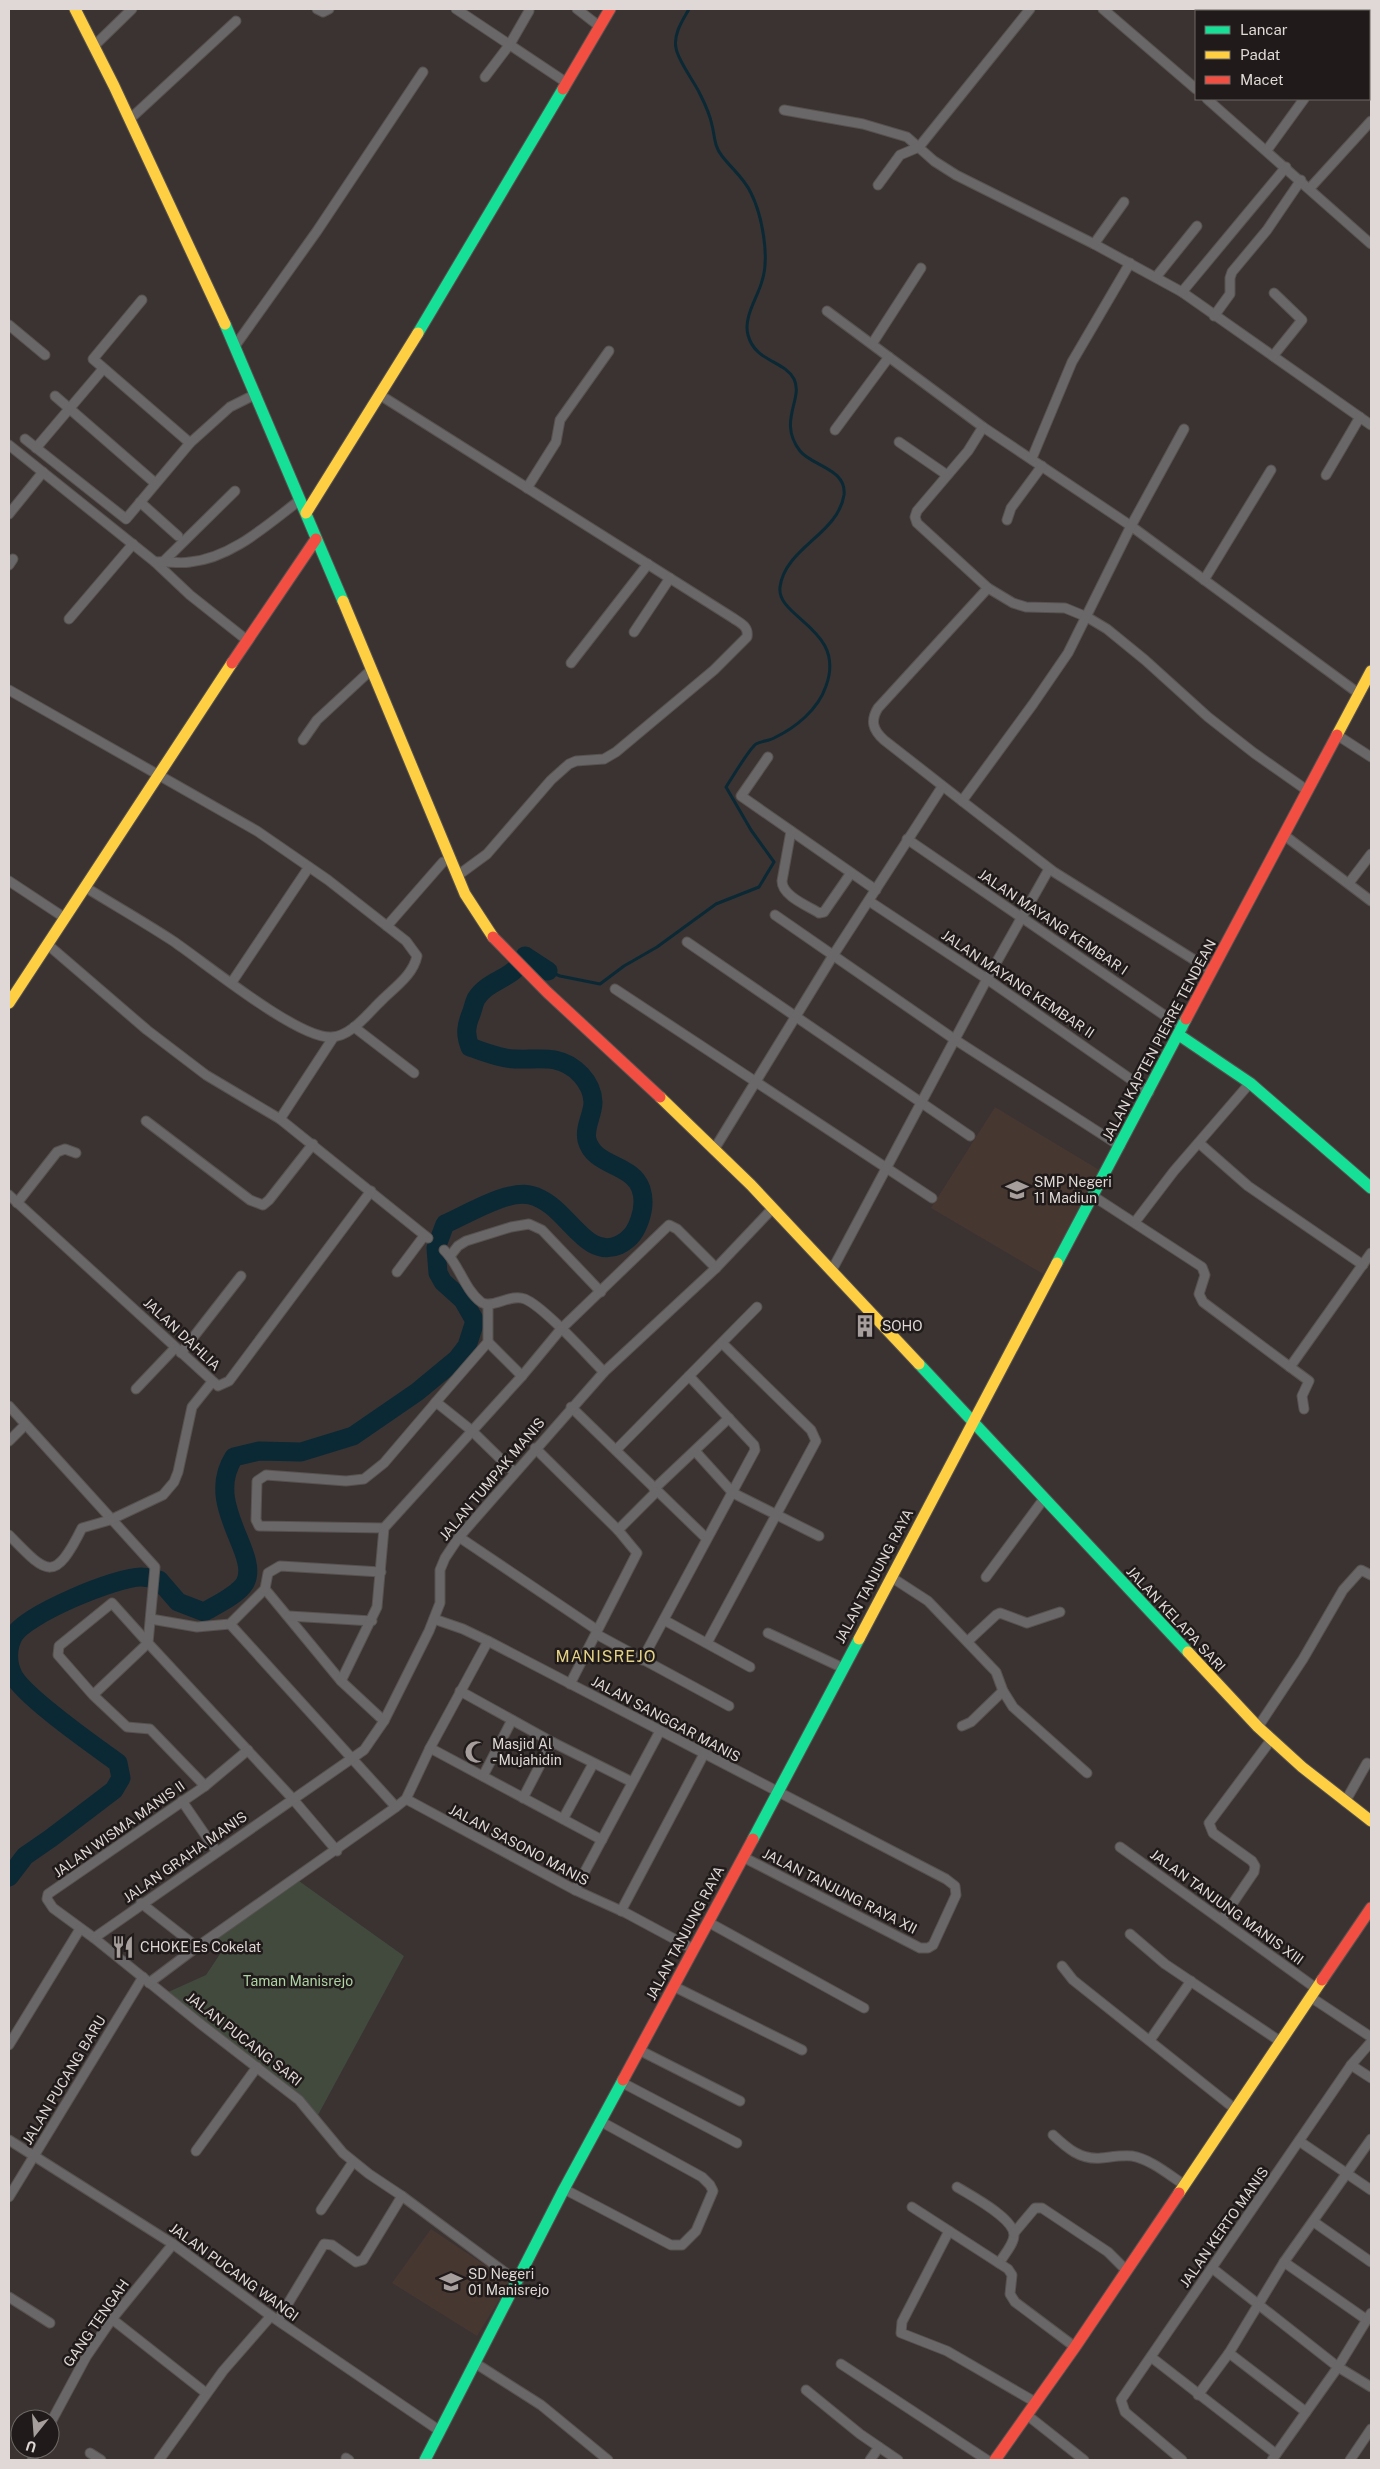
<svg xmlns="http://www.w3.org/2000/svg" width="1380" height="2469" font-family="'Public Sans',sans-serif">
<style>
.built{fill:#473731}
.green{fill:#414a3d}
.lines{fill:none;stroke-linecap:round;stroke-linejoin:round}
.stream{stroke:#0a2934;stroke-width:3}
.river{stroke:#0a2934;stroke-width:19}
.street-casing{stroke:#575250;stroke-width:11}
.fast-casing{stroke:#575250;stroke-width:13}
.slow-casing{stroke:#575250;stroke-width:13}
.jam-casing{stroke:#575250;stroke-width:13}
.street{stroke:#696768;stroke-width:9}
.fast{stroke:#16e098;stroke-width:11}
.slow{stroke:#ffcf43;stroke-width:11}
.jam{stroke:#f24e42;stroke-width:11}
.labels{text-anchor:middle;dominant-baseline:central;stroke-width:5;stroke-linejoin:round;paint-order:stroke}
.street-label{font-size:14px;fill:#dfd8d6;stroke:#201b1a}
.poi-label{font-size:14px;fill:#dfd8d6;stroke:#201b1a;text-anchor:start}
.park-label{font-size:14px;fill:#aed3a4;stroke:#201b1a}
.quarter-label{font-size:16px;letter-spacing:1px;fill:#e5d385;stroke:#201b1a}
</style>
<rect width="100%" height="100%" fill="#3a3332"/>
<g class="built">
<path d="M995,1107L1101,1171L1043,1274L931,1208Z"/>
<path d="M431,2229L510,2282L477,2336L392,2283Z"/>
</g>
<path class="green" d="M299,1881L404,1956L318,2115L166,1993L206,1975L224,1948L214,1938Z"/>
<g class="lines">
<path class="stream" d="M548,971L560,976L600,984L624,966L657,947L716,904L759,887L774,862L751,830L726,787C732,778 749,749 756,744C761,741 769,741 774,738C795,728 818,710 826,686C847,629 776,618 780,587C785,548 838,534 844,495C847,469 812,466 800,451C777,421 804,399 794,379C784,360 755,362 748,335C743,317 758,297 762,281C770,257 762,215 751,193C744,178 732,169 722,156C714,146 715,137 712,125C710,115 705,104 700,94C694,81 678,61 676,48C673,34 683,20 689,9"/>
<path class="river" d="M9,1877L25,1856L51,1838L114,1790L121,1778L118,1763C95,1746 24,1697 13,1675C7,1663 7,1647 14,1635C27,1614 116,1577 141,1577C147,1577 154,1579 159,1580L178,1602L204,1612C216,1605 238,1595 245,1583C261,1554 203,1505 234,1457L259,1451L301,1452L353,1436L417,1392L457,1359L467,1346L475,1321L463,1300L443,1282L438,1273L436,1248L445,1224C468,1214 506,1190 530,1195C567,1203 583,1261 619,1245C631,1239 636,1231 640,1219C643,1210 644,1198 641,1189C632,1163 594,1167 587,1140C584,1127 593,1115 593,1102C592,1082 575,1064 555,1060C540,1057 522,1061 506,1058C494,1056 481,1051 470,1047C465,1034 466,1026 471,1014C473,1009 474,1003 476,999C488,979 514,980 525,956L548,971"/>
<defs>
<g id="street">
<path d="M317,9L323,12L329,9"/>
<path d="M456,9L567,83"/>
<path d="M577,9L599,26"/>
<path d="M1103,9L1196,89"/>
<path d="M94,46L132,9"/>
<path d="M485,77L510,44L529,11"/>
<path d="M1207,99L1371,244"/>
<path d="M784,110L863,124L907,137L934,161L956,175L1094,244L1182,292L1371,425"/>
<path d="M130,119L236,21"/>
<path d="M1267,150L1304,99"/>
<path d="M878,185L900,155L919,147L1030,9"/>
<path d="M1310,188L1371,121"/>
<path d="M1094,244L1124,202"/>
<path d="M1156,277L1197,226"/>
<path d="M1182,292L1286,167"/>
<path d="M142,300L93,359L190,443"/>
<path d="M827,311L983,427L1131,526L1358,693"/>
<path d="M1214,316L1230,294V278L1232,272L1267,230L1301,180"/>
<path d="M9,325L45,355"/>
<path d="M872,344L921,268"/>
<path d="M235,346L317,231L423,72"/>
<path d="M1273,356L1302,320L1274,293"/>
<path d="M380,395L733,618C740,623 749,626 747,637L714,670L616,752L604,759L576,761L569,764L551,780L487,854L457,876"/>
<path d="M55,396L155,483"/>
<path d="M983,427L968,451L917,511L915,517L917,523L988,588L1013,603L1026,607L1065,608L1087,617L1107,629L1145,660L1208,717L1254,753L1308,791"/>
<path d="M835,430L889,357"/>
<path d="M25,439L126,519L190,443L230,407L256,394"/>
<path d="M899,442L947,475"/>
<path d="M9,445L155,562L190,595L248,641"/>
<path d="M36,448L103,369"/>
<path d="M1032,458L1072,362L1130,263"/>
<path d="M1326,475L1360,417"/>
<path d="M527,488L556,442L560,420L609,351"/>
<path d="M140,502L178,536"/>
<path d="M9,514L43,472"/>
<path d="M1007,520L1011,508L1042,466"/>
<path d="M164,561L235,491"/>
<path d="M155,562C167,561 179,564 190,562C232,558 268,524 300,500"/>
<path d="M9,565L13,559"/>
<path d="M1204,580L1271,470"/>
<path d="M988,588L878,708C870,721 873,730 884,740L962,801L1033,704L1068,653L1131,526L1184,429"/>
<path d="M69,619L133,544"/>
<path d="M634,632L670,578"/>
<path d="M571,663L648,564"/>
<path d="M9,690L257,831L328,880L406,941L417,956C413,975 395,987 382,1000C368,1013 351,1037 331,1037C298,1039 204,962 173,941C144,922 114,905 85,887"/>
<path d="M1337,735L1371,757"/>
<path d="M303,740L317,720L372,669"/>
<path d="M768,757L741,796L876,890"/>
<path d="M962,801L1054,872L1212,971"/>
<path d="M791,831L782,881C782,896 808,906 819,913L824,912L851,873"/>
<path d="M1284,835L1371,901"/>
<path d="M907,839L1183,1028"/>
<path d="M9,881L65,918"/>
<path d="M1349,883L1371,854"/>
<path d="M869,901L987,979L1149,1092"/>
<path d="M775,915L954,1039L1120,1146"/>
<path d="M387,926L443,862"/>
<path d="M687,942L970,1136"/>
<path d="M47,944L147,1030L206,1075L280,1119L428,1238"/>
<path d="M232,982L309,867"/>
<path d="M615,989L932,1198"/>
<path d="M354,1027L414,1073"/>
<path d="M280,1119L333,1038"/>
<path d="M146,1121L250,1200L263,1205L269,1200L313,1144"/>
<path d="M1199,1143L1248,1186L1363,1265"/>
<path d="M715,1148L834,954L942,787"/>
<path d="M9,1195L218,1386L229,1381L371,1191"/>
<path d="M1093,1196L1202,1267L1205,1275L1199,1294L1203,1302L1290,1367L1371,1253"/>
<path d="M17,1203L57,1152L65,1149L76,1153"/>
<path d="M1135,1222L1174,1171L1250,1083"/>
<path d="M444,1250C459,1264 464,1289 481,1302C491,1310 510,1293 525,1299C544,1307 587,1355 604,1372"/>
<path d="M450,1256L458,1246L466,1241L511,1227L529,1224L542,1230L601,1292"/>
<path d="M832,1270L987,979L1049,869"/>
<path d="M397,1272L424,1236"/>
<path d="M488,1342L522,1376"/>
<path d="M181,1353L241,1276"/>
<path d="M1290,1367L1309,1381L1302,1396L1304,1409"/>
<path d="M136,1389L175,1348"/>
<path d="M435,1403L488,1342V1305"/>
<path d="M9,1406L155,1567L148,1643L292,1798L337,1851"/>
<path d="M571,1407L706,1538"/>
<path d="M9,1441L25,1425"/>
<path d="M535,1448L618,1530L637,1553L570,1684"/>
<path d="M616,1450L757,1307"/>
<path d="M695,1451L733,1493L819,1536"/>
<path d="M654,1489L729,1418"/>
<path d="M384,1528L259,1526L256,1520L257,1481L266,1475L346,1481L364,1479L384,1463L436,1402L471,1430L514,1472"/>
<path d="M618,1530L656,1492"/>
<path d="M9,1535C47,1574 54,1584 82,1528L110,1520L163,1495L174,1482L178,1472L192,1407L212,1382"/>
<path d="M459,1537L597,1630"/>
<path d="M891,1577L928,1601L996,1672L1003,1691L1013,1707L1087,1773"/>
<path d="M986,1577L1043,1500"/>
<path d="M265,1589L341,1681L384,1721"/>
<path d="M289,1616L372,1621"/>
<path d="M151,1619L197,1627L230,1624L265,1589L268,1573L280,1566L381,1572"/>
<path d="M434,1619L463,1629L488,1641L946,1879L955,1886L956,1895L933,1945L928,1948H920L743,1857"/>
<path d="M664,1620L750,1667"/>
<path d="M230,1624L396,1807"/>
<path d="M768,1633L843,1668"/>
<path d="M596,1634L729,1706"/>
<path d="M968,1641L996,1615L1000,1613L1027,1623L1060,1612"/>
<path d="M707,1643L816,1441L811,1430L722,1343"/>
<path d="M642,1660L755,1450L754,1445L689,1376"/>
<path d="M341,1681L377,1607L384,1528L522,1376L561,1329L669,1225L677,1229L716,1268"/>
<path d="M460,1691L552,1742L632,1782"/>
<path d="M93,1695L148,1643L112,1603L59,1646L58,1655L93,1695L127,1727L150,1729L205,1786"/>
<path d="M962,1726L971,1722L1003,1691"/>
<path d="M1258,1727L1303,1659L1343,1590L1361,1570L1371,1575"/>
<path d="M430,1748L602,1840"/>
<path d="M248,1750L205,1786L48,1894L47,1899L53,1908L94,1938L202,2025L299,2100L343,2153L369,2174L402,2196L518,2282"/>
<path d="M483,1776L512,1720"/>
<path d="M523,1798L552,1742"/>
<path d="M406,1799L575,1890L626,1913L693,1949"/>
<path d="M182,1801L217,1852"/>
<path d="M1345,1802L1367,1763"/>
<path d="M563,1819L593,1764"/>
<path d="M1120,1847L1317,1989"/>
<path d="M575,1890L660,1731"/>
<path d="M141,1903L197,1947L396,1807L406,1799L430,1748L488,1641"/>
<path d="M621,1911L704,1754"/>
<path d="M1222,1919L1254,1872L1255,1866L1252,1861L1213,1833L1209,1823L1271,1740"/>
<path d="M708,1922L864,2008"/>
<path d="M1130,1934L1165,1964L1281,2042"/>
<path d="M94,1938L364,1750L384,1721L429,1631L440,1603V1570L445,1558L459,1537L604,1372L716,1268L773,1208"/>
<path d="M1062,1966L1073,1980L1235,2109"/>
<path d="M149,1983L197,1947"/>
<path d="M673,1986L802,2050"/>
<path d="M1312,1998L1371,2037"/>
<path d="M1150,2040L1191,1981"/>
<path d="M9,2045L80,1929"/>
<path d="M639,2050L740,2101"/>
<path d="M1351,2065L1371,2078"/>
<path d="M621,2082L737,2143"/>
<path d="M1053,2135C1067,2148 1080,2160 1101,2158C1111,2157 1122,2155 1132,2156C1150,2159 1168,2174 1183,2184"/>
<path d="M9,2140L173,2244L271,2316L440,2431"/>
<path d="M1299,2141L1371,2190"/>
<path d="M196,2151L257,2067"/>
<path d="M957,2187C970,2195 1014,2218 1014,2235C1014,2244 1004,2255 999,2263"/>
<path d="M564,2189L671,2245H682L696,2231L713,2191L710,2185L702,2177L600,2121"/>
<path d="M9,2197L143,1977"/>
<path d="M912,2207L1008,2269L1012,2275L1010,2294L1015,2302L1075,2347"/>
<path d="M321,2210L353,2162"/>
<path d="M1314,2222L1371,2262"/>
<path d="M949,2231L902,2322L901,2333L947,2351L1035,2402"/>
<path d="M1014,2233L1035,2208H1042L1108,2252L1126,2270"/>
<path d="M1284,2262L1367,2320"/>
<path d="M1212,2268L1338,2367L1371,2387"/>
<path d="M9,2297L50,2323"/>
<path d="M112,2319L206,2393"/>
<path d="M278,2320L324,2244L332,2245L356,2262L363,2260L402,2196"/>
<path d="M1229,2353L1306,2412"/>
<path d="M1151,2357L1276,2454"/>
<path d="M475,2363L541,2405L608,2460"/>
<path d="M841,2364L987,2460"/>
<path d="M806,2390L860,2434L898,2460"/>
<path d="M1198,2395L1229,2353L1284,2262L1371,2139"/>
<path d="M1027,2415L1084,2460"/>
<path d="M50,2424L86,2357L112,2319L173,2244"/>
<path d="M90,2453L101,2460"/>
<path d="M346,2458L349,2460"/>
<path d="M32,2460L38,2449"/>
<path d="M159,2460L223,2371L271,2316"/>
<path d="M870,2460L879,2447"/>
<path d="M1182,2460L1125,2412L1121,2400L1351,2065L1371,2042"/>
<path d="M1272,2460L1338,2367L1371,2313"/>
<path d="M1350,2460L1371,2429"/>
</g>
<g id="fast">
<path d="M225,324L343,601"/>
<path d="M418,333L563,89"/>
<path d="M1179,1035L1250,1083L1371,1188"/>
<path d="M1057,1263L1186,1019"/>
<path d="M919,1364L1188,1652"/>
<path d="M753,1839L859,1639"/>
<path d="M425,2460L564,2189L623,2080"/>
</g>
<g id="slow">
<path d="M75,9L114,86L225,324"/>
<path d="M306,513L418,333"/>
<path d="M343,601L465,894L493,937"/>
<path d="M1337,735L1371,671"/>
<path d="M9,1003L232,663"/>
<path d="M660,1097L751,1185L919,1364"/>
<path d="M859,1639L1057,1263"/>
<path d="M1188,1652L1258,1727L1302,1767L1371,1821"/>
<path d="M1179,2193L1322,1980"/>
</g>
<g id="jam">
<path d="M563,89L610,9"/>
<path d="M232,663L316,539"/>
<path d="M493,937L547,992L660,1097"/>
<path d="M1186,1019L1337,735"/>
<path d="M1322,1980L1371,1908"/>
<path d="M623,2080L753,1839"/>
<path d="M995,2460L1075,2347L1179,2193"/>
</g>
</defs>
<use href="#street" class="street-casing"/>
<use href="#fast" class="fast-casing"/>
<use href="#slow" class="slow-casing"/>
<use href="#jam" class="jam-casing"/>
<use href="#street" class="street"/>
<use href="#fast" class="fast"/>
<use href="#slow" class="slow"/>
<use href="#jam" class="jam"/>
</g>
<defs>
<symbol id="school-bare" viewBox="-9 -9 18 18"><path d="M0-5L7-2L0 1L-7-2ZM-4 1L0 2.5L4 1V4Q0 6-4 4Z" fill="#a59e9d" stroke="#201b1a" stroke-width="2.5" paint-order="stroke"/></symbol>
<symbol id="building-bare" viewBox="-9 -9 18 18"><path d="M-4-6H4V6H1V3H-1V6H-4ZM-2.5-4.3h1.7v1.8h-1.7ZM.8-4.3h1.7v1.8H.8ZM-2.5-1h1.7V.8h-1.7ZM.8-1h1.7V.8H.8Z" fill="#a59e9d" stroke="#201b1a" stroke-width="2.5" paint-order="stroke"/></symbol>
<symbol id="mosque-bare" viewBox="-9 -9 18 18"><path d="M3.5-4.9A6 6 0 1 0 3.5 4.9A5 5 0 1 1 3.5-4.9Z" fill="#a59e9d" stroke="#201b1a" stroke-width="2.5" paint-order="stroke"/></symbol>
<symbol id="restaurant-bare" viewBox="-9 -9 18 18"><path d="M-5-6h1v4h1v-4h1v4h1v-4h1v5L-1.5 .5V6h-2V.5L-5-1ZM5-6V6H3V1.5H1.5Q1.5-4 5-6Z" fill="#a59e9d" stroke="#201b1a" stroke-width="2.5" paint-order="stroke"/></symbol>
</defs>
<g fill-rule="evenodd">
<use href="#school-bare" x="1001" y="1174" width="32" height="32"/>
<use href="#building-bare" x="849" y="1310" width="32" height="32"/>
<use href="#mosque-bare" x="460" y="1736" width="32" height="32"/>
<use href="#restaurant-bare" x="107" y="1931" width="32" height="32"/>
<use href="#school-bare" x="435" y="2266" width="32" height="32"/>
</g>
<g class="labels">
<g class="street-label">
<text transform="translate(1053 922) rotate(34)">JALAN MAYANG KEMBAR I</text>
<text transform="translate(1018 984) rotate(34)">JALAN MAYANG KEMBAR II</text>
<text transform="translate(1159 1040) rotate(-62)">JALAN KAPTEN PIERRE TENDEAN</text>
<text transform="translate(182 1334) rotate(43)">JALAN DAHLIA</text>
<text transform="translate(492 1479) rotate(-50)">JALAN TUMPAK MANIS</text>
<text transform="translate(874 1576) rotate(-62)">JALAN TANJUNG RAYA</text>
<text transform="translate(1176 1619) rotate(47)">JALAN KELAPA SARI</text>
<text transform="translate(666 1719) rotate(28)">JALAN SANGGAR MANIS</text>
<text transform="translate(119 1829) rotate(-35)">JALAN WISMA MANIS II</text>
<text transform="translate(519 1845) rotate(28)">JALAN SASONO MANIS</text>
<text transform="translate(185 1857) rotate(-35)">JALAN GRAHA MANIS</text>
<text transform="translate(840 1891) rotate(27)">JALAN TANJUNG RAYA XII</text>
<text transform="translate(1227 1907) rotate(36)">JALAN TANJUNG MANIS XIII</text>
<text transform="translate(685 1933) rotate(-62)">JALAN TANJUNG RAYA</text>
<text transform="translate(244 2039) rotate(38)">JALAN PUCANG SARI</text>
<text transform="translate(64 2080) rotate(-59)">JALAN PUCANG BARU</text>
<text transform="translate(1224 2227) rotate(-55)">JALAN KERTO MANIS</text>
<text transform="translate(234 2272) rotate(36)">JALAN PUCANG WANGI</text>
<text transform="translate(96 2323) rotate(-55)">GANG TENGAH</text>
</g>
<g class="poi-label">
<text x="1034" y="1182">SMP Negeri<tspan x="1034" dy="16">11 Madiun</tspan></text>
<text x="882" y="1326">SOHO</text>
<text x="492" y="1744">Masjid Al<tspan x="492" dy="16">- Mujahidin</tspan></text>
<text x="140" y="1947">CHOKE Es Cokelat</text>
<text x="468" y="2274">SD Negeri<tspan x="468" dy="16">01 Manisrejo</tspan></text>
</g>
<g class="park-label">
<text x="298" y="1981">Taman Manisrejo</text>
</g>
<g class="quarter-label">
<text x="606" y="1656">MANISREJO</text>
</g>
</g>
<rect width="1380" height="2469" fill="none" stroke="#dfd8d6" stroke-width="20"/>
<rect x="1195" y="10" width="175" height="90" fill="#201b1a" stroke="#6c6765"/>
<rect x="1205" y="26" width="25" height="8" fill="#16e098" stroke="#6c6765"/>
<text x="1240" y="35" font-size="15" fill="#dfd8d6">Lancar</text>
<rect x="1205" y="51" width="25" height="8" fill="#ffcf43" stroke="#6c6765"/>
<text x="1240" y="60" font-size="15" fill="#dfd8d6">Padat</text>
<rect x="1205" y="76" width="25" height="8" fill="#f24e42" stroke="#6c6765"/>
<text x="1240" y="85" font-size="15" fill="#dfd8d6">Macet</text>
<g transform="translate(35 2434) rotate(197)"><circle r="24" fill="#201b1a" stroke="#6c6765"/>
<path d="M0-4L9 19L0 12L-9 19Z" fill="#a59e9d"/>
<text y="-8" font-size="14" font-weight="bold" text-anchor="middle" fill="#dfd8d6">U</text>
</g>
</svg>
